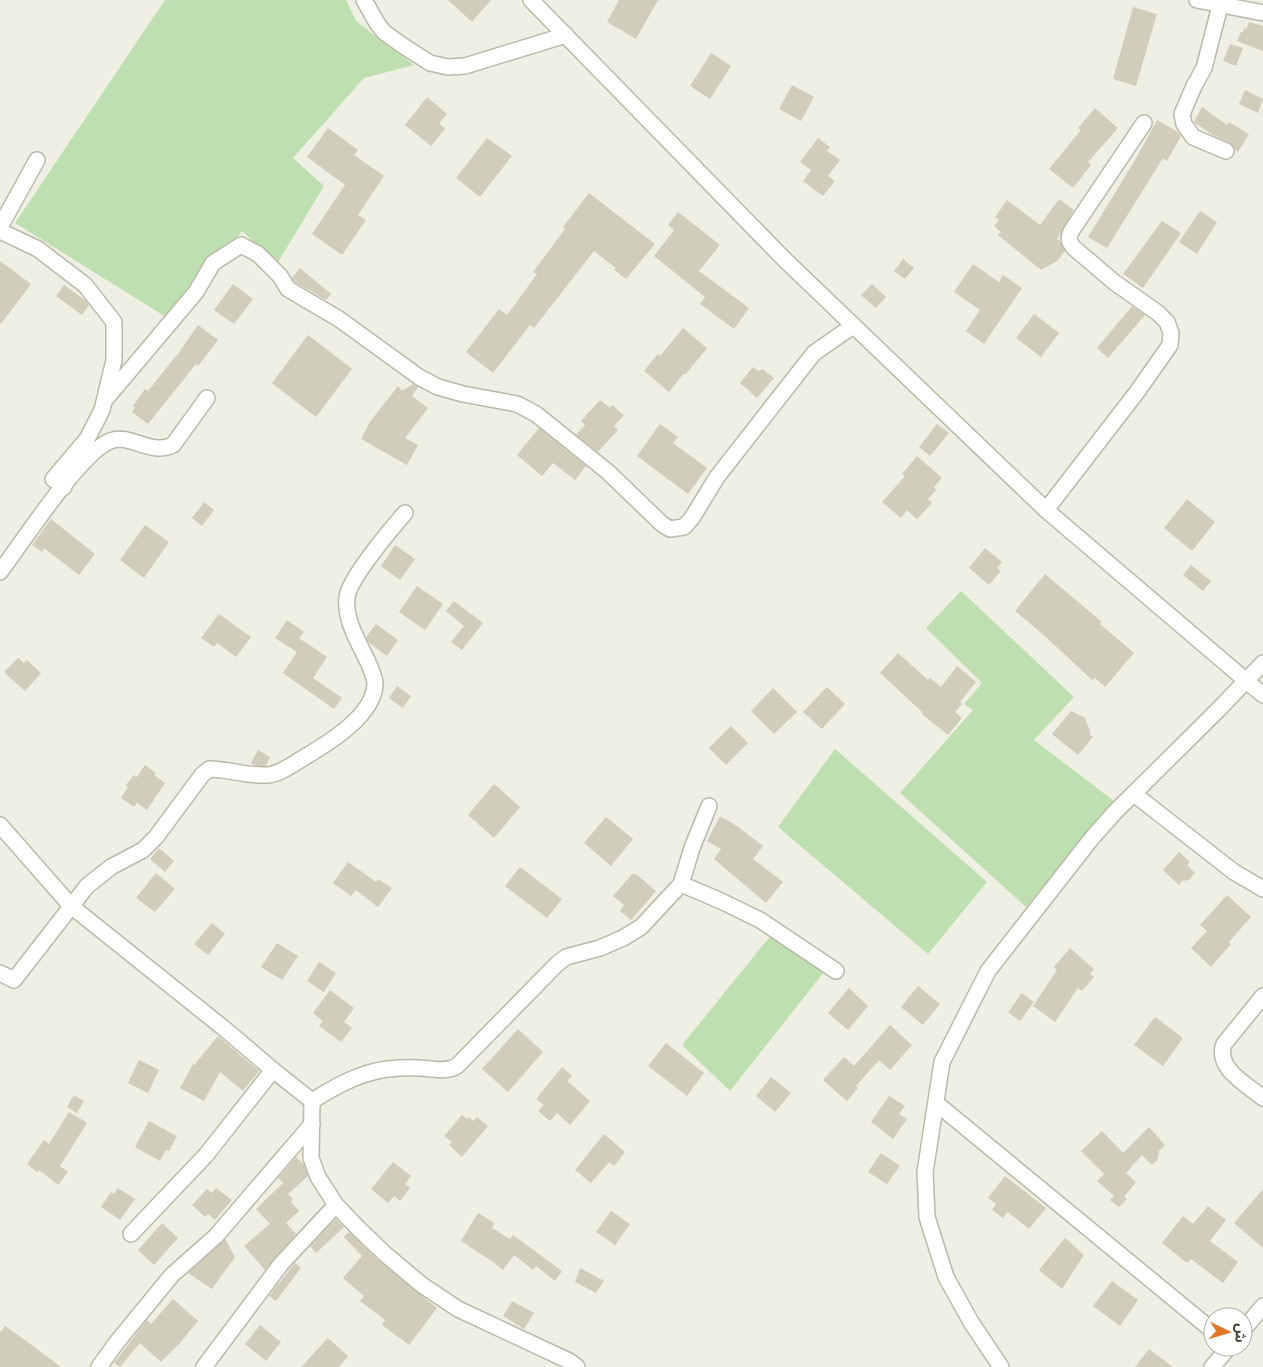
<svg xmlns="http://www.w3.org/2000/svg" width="1263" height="1367" font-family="Quicksand,'Noto Sans Arabic',sans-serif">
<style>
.green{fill:#bee0b1}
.building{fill:#d0cdbb}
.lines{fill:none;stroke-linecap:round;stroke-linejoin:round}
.minor-casing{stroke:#bab9a8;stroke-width:18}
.minor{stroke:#fff;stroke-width:15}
</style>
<rect width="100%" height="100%" fill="#f0efe4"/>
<g class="green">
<path d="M165,0H346L356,21L414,65L364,78L293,158L324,186L277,264L242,231L174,322L15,223Z"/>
<path d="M961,591L1074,697L1034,740L1114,801L1026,907L900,793L973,710L964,704L982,683L926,628Z"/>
<path d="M835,749L987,882L928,954L778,827Z"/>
<path d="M772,934L824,972L730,1091L682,1045Z"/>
</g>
<g class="building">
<path d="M448,0H491L472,22Z"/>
<path d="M619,0H658L636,39L607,22Z"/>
<path d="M1133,7L1157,14L1136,86L1113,79Z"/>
<path d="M1249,22L1263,26V51L1237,41L1241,32H1243L1244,28L1246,29Z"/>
<path d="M1230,44L1243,48L1236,66L1223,61Z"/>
<path d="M711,53L731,66L710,99L690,86Z"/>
<path d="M792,85L814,97L801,121L779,109Z"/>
<path d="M1245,90L1263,99L1258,113L1239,104Z"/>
<path d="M427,97L447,114L439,123L445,129L431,146L405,125Z"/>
<path d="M1202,107L1227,125L1229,122L1249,134L1238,152L1230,143L1213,135L1195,123L1194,122Z"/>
<path d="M1095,108L1118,128L1088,162L1091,165L1073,188L1049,169L1081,130L1078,128Z"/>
<path d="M1157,120L1178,132L1181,136L1167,161L1163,158L1107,248L1088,237L1135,160Z"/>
<path d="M328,128L358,150L354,155L384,176L358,215L366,220L342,255L312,234L345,185L307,157Z"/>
<path d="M487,138L512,156L480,197L456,178Z"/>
<path d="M818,138L830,147L827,151L840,160L828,176L835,181L823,196L803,181L811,170L800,162Z"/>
<path d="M589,193L655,244L626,279L614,270L616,268L594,251L534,328L530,325L493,373L466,352L499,309L507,315L537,274L533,272L565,229L563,227Z"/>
<path d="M1059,199L1074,210L1057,239L1060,241L1065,251L1057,261L1041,270L998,235L1001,232L994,226L999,220L995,217L1007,200L1040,225Z"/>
<path d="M1200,211L1217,222L1197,254L1179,242Z"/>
<path d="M678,212L720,245L699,271L749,308L734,329L700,304L705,297L654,256L674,230L668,225Z"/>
<path d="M1162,221L1181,233L1143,288L1123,274Z"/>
<path d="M903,259L914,268L905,279L894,271Z"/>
<path d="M0,261L31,284L0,325Z"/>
<path d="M973,264L999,282L1003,275L1022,288L984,344L966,331L980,310L954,292Z"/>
<path d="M300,268L331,294L326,300L295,282L292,278Z"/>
<path d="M233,284L253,299L234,324L214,310Z"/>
<path d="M872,284L886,297L876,308L861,295Z"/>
<path d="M64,285L85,300L89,305L82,315L56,296Z"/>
<path d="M1132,306L1145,315L1108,358L1097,348Z"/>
<path d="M1034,314L1059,333L1041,357L1016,338Z"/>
<path d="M198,325L218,340L198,366L196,364L148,424L132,412L135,407L133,406L145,389L148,391L180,351Z"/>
<path d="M683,328L707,348L685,375L684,373L669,392L644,371L658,354L660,356Z"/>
<path d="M308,335L352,369L316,417L272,383Z"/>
<path d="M753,367L758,371L763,369L774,378L757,398L740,383Z"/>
<path d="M413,384L418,387L412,396L428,408L405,438L418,445L407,465L361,439L370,422L398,386L402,391Z"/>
<path d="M600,400L610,408L612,405L624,415L614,426L618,430L598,452L576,435L585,425L581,421Z"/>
<path d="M660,424L678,437L673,443L707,468L688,494L637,456Z"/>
<path d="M937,424L949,433L930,456L919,447Z"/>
<path d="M539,428L586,466L575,480L553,463L542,476L517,455Z"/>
<path d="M917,456L942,478L934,487L936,490L928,499L932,503L917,519L907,510L901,518L882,502L905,476L902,474Z"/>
<path d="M1187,499L1215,522L1192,551L1164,528Z"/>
<path d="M204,502L214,510L202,526L192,518Z"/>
<path d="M51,519L95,554L79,575L44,548L42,552L32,545Z"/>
<path d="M145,525L169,542L144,578L120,560Z"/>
<path d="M395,545L415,559L400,580L381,566Z"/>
<path d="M985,548L1002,562L997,568L1001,571L989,585L969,568Z"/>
<path d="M1191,565L1211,581L1203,591L1183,575Z"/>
<path d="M1045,574L1102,622L1100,624L1134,653L1105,687L1095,678L1092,680L1047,638L1015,611Z"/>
<path d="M417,586L443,604L425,630L399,612Z"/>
<path d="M454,601L483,623L462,650L451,642L464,626L446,611Z"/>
<path d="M219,614L251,637L236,657L217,643L214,647L201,638Z"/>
<path d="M287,620L304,632L299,638L327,657L313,678L342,698L334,709L283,673L297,652L275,638Z"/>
<path d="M376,624L398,640L387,656L368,642L366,637Z"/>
<path d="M898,653L928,680L930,678L941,687L957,666L976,682L960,702L962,704L955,712L962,718L948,735L922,714L923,713L880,673Z"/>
<path d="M18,658L24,663L27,660L41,673L25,691L4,672Z"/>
<path d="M397,686L411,696L403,708L389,698Z"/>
<path d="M827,687L845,704L822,729L803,712Z"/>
<path d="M773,688L797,712L774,734L751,711Z"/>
<path d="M1071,711L1085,718L1090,731V735L1093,737L1078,755L1052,734Z"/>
<path d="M731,726L748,743L726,765L709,748Z"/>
<path d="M258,750L270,757L266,766H257L251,763Z"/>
<path d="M145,765L156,773L154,775L165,783L147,810L137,803L134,807L121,798L128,787L126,785L134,775L137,777Z"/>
<path d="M494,784L520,807L494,838L468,815Z"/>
<path d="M720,816L737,826L763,846L753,859L783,882L766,903L714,859L721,849L707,841Z"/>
<path d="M606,817L633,839L611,866L584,843Z"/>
<path d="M159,848L174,861L165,872L150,859Z"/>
<path d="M1179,852L1190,862L1187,865L1195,873L1189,880L1182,881L1179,885L1163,870Z"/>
<path d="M348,862L376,882L378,879L392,888L378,907L356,890L351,896L333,883Z"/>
<path d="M520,867L562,899L547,918L505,886Z"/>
<path d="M156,873L175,889L155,912L136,898Z"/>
<path d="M632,874H636L656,891L631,920L620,911L624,905L613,896Z"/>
<path d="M1227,895L1251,917L1229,942L1231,944L1211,967L1191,948L1207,931L1200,925Z"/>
<path d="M212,923L225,934L208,955L194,944Z"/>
<path d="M277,943L298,956L282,980L261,967Z"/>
<path d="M1070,948L1094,969L1090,974L1094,977L1082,991L1078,988L1055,1022L1033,1006L1057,970L1054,967Z"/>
<path d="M319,962L336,973L324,992L307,981Z"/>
<path d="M918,986L940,1004L923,1025L901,1007Z"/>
<path d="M849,988L868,1006L848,1030L828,1013Z"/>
<path d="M330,990L354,1008L344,1022L352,1028L341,1042L319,1026L323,1021L313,1013Z"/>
<path d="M1022,993L1034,1002L1020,1021L1008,1012Z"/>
<path d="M1155,1017L1183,1038L1163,1066L1134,1045Z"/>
<path d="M890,1025L912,1045L890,1070L879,1060L856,1086L858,1088L847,1101L823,1080L844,1057L854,1066Z"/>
<path d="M518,1029L543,1052L508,1092L482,1069Z"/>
<path d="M218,1036L259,1071L243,1091L220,1072L204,1101L180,1088L193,1064L194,1065Z"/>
<path d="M666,1043L704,1073L687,1096L648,1066Z"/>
<path d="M139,1060L159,1070L148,1093L128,1083Z"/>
<path d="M562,1067L572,1076L567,1081L590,1101L570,1125L557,1113L550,1121L538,1111L544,1105L536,1099Z"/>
<path d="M771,1077L791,1093L775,1112L756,1096Z"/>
<path d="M74,1095L84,1101L77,1113L67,1107Z"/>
<path d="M889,1096L905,1106L899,1114L907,1119L893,1139L871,1122Z"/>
<path d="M69,1112L87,1123L60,1166L68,1172L58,1185L39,1170L37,1172L27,1164L44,1140L49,1144Z"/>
<path d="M462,1115L467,1119L469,1117L473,1121L477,1117L488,1126L462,1157L449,1145L452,1142L444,1136Z"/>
<path d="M149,1121L177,1136L169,1151L166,1150L160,1161L135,1147Z"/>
<path d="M1149,1127L1165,1145L1159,1151L1158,1159L1152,1165L1142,1155L1126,1173L1136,1182L1124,1197L1127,1199L1119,1207L1110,1200L1114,1196L1097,1181L1104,1174L1081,1151L1102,1131L1123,1153Z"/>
<path d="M604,1134L625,1152L614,1166L609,1162L591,1183L575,1170Z"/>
<path d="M881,1153L900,1166L887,1184L868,1172Z"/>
<path d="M296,1157L304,1165L308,1176L288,1194L293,1199L291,1202L299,1211L286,1223L296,1234L265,1270L244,1246L270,1224L256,1209L283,1183L278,1178Z"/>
<path d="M393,1162L411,1176L405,1184L410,1188L400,1201L394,1196L388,1203L371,1189Z"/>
<path d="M1005,1176L1046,1208L1029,1229L1008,1212L1003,1218L992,1210L996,1204L988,1198Z"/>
<path d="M118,1188L135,1199L120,1220L101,1207L111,1192L114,1194Z"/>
<path d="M216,1188L232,1200L215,1220L208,1214L205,1217L192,1205L207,1189L212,1193Z"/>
<path d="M1263,1189V1248L1234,1223Z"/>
<path d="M1208,1206L1226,1220L1210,1241L1238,1262L1223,1283L1191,1259L1187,1263L1162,1243L1183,1216L1193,1224Z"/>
<path d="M611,1211L630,1224L615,1245L596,1232Z"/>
<path d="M478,1213L494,1223L492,1228L510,1239L513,1235L562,1271L555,1281L536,1266L533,1270L514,1255L503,1270L493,1262L461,1241Z"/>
<path d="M336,1219L344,1227L316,1253L310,1246Z"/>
<path d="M162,1223L178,1238L154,1265L138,1250Z"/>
<path d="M349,1232L379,1261L437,1308L409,1345L382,1325L385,1320L360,1301L364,1296L343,1278L362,1256L344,1237Z"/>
<path d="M1065,1238L1084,1255L1062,1289L1039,1270Z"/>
<path d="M225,1239L235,1257L212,1289L188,1273Z"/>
<path d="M295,1263L301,1268L276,1301L269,1296Z"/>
<path d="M580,1268L604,1281L596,1293L575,1282Z"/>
<path d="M1112,1281L1138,1300L1120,1326L1093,1306Z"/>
<path d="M173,1299L198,1321L179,1344L161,1362L140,1343L120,1367L114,1363L147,1320L151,1324Z"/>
<path d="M512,1301L534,1313L524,1329L503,1316Z"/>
<path d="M260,1325L281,1342L266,1361L245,1344Z"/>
<path d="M5,1326L29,1343L61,1367H0V1333Z"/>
<path d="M328,1338L348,1356L339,1367H301Z"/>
<path d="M1149,1349L1173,1367H1135Z"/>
</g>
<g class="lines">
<defs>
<g id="minor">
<path d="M364,0L377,23L384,32L402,45L430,63L448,67L465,66L566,35"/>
<path d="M531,0L784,259L1046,510L1263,695"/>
<path d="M1197,0L1263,13"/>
<path d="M1220,6L1204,68L1194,86L1182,114L1184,124L1193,137L1226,151"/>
<path d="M0,227L37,160"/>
<path d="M0,231L38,249L85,285L114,322V360L102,410L87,439L53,479L64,487"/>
<path d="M105,400L196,292L213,263L241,245L258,254L280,276L288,289L339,319L419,377L438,387L463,394L517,404L536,414L608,472L662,524L670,529L684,527L692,518L717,477L814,353L853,326"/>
<path d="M1046,510L1137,392L1170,345L1171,333L1167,322L1158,313L1114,282L1074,248C1068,241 1068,237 1072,230L1144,123"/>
<path d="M0,572C22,543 80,453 110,441C131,433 150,456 173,445L207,398"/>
<path d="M1134,794L1234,872L1263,889"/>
<path d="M0,825L71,906L226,1030L273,1070L312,1101L311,1158L318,1177L336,1205L359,1229L385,1254L422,1285L458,1309L569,1361L577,1367"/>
<path d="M681,884L692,848L709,806"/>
<path d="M0,973L14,980L87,886L111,867L143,850L156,837L202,775L209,769C228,769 246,776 266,775C278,775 290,766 300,760C325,745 374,717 375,684C375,677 370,668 368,662C359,643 344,619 347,597C349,579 391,529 405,513"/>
<path d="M1263,996L1224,1044C1215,1068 1246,1084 1263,1098"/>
<path d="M312,1101C336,1086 359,1073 387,1069C397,1068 408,1067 419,1068C431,1068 446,1073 457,1066L557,964L566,957L600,948L623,938L641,927L681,884L721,901L760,920L836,971"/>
<path d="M936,1103L1213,1331"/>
<path d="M131,1234L206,1155L273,1070"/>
<path d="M1243,1330L1263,1306"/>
<path d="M99,1367L117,1342L172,1275L216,1236L312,1124"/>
<path d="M204,1367L281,1264L336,1205"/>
<path d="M1001,1367L971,1322L946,1277L927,1217L925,1172L942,1062L988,971L1092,838L1115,812L1219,709L1263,663"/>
<path d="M1212,1367L1229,1347"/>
</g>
</defs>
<use href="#minor" class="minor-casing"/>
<use href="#minor" class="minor"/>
</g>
<g transform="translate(1228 1332) rotate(95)"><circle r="24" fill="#ffffff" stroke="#b3b3ae"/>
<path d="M0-4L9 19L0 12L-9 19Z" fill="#e27729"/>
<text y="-8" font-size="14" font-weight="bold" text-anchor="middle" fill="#414035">ش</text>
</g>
</svg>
